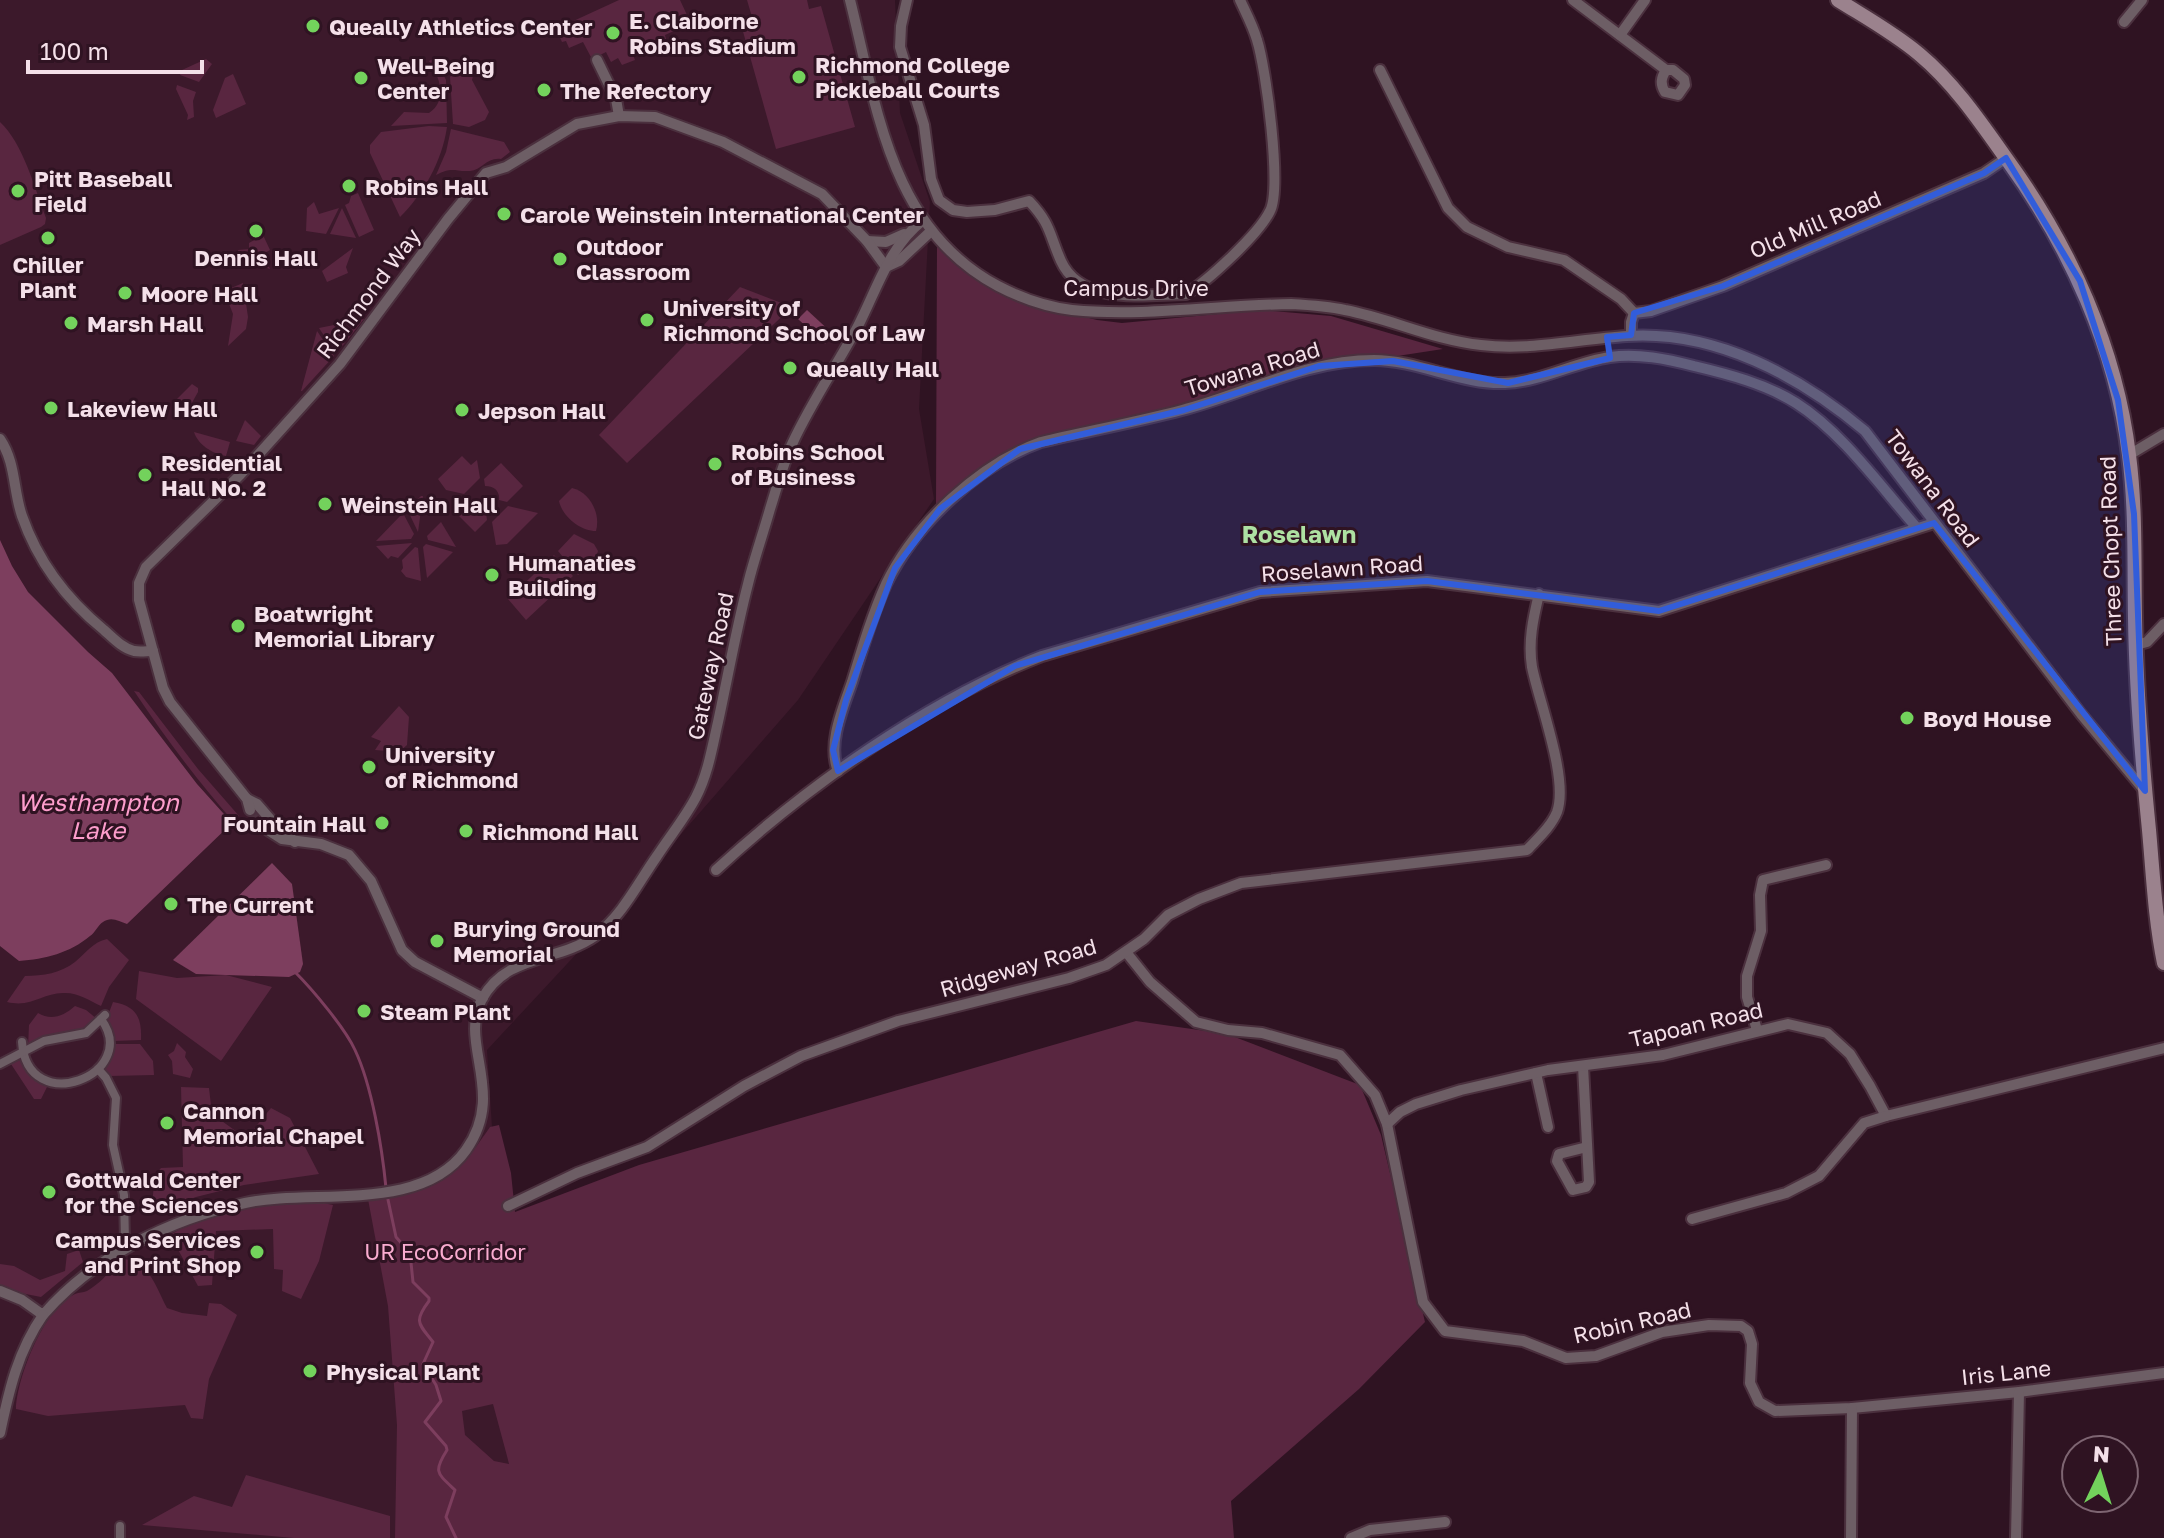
<svg xmlns="http://www.w3.org/2000/svg" width="2164" height="1538" font-family="'Golos Text',sans-serif">
<style>
.built{fill:#3c192b}
.green{fill:#592640;fill-rule:evenodd}
.water{fill:#7d3e5e}
.lines{fill:none;stroke-linecap:round;stroke-linejoin:round}
.stream{stroke:#7d3e5e;stroke-width:3}
.minor-tunnel{stroke:#4d3240;stroke-width:10;stroke-dasharray:10 5;stroke-linecap:butt}
.pedestrian-casing{stroke:#4b303e;stroke-width:12}
.minor-casing{stroke:#4b303e;stroke-width:14}
.secondary-casing{stroke:#4b303e;stroke-width:18}
.pedestrian{stroke:#6d5e65;stroke-width:8}
.minor{stroke:#6d5e65;stroke-width:10}
.secondary{stroke:#9b828d;stroke-width:14}
.marked{fill:#325dda;fill-opacity:0.2;stroke:#325dda;stroke-width:6;stroke-linejoin:round}
.poi-dot{fill:#73d25c;stroke:#2f1322;stroke-width:3}
.labels{text-anchor:middle;dominant-baseline:central;stroke-width:6;stroke-linejoin:round;paint-order:stroke}
.poi-label{font-size:22px;font-weight:bold;fill:#f4e0e9;stroke:#2f1322;text-anchor:start}
.street-label{font-size:22px;fill:#f4e0e9;stroke:#2f1322}
.park-label{font-size:22px;fill:#f9abcf;stroke:#2f1322}
.neighbourhood-label{font-size:24px;font-weight:bold;fill:#aee1a2;stroke:#2f1322}
.water-label{font-size:24px;font-style:italic;fill:#fd9dcc;stroke:#2f1322}
</style>
<rect width="100%" height="100%" fill="#2f1322"/>
<path class="built" d="M0,0H895L900,113L930,202L919,409L934,499L798,700L580,950L487,1050L492,1127L542,1538H0Z"/>
<g class="green">
<path d="M619,0H680L687,15L670,23L674,31L665,35L667,43L656,48L654,45L633,55L635,60L622,65L618,58L611,62L606,52L592,59L583,42L569,48L566,41L562,42L556,29Z"/>
<path d="M747,0H807L809,9L821,6L855,127L776,149L742,28L754,24Z"/>
<path d="M435,58L446,80L447,123L391,126L404,112L429,113C448,101 440,77 429,61Z"/>
<path d="M206,59L212,64L199,82L180,75L182,70Z"/>
<path d="M467,67L469,71L475,68L472,80L489,112L485,120L469,127L453,124L450,77L454,72Z"/>
<path d="M233,74L246,104L216,118L213,110L225,78Z"/>
<path d="M177,85L196,92L193,101L194,117L187,120L188,115L176,89Z"/>
<path d="M0,122C23,143 35,189 46,218L45,224L41,227L0,245Z"/>
<path d="M429,126L447,127C442,161 424,193 400,217L370,153V145L381,132Z"/>
<path d="M451,129L504,142L510,152L501,159C487,157 482,170 470,171C454,172 453,166 436,175L446,152Z"/>
<path d="M358,193L374,230L359,237L345,205L349,203L351,196Z"/>
<path d="M314,202L319,214L339,208L326,234L306,231L307,208Z"/>
<path d="M342,208L356,238L330,234Z"/>
<path d="M263,235L270,250L263,254L270,269L240,258L238,250L249,249V243Z"/>
<path d="M937,243L1017,300L1097,320L1122,323L1260,310L1331,316L1443,349L1280,374L1188,402L1014,448L936,506Z"/>
<path d="M353,248L346,267L348,273L327,282L322,271Z"/>
<path d="M243,283L248,317L246,329L228,346L233,314L224,291Z"/>
<path d="M740,287L792,307L627,463L599,435Z"/>
<path d="M364,319L336,354L319,328Z"/>
<path d="M317,331L334,356L302,391H301Z"/>
<path d="M192,384L198,388V392L189,408L182,409L177,399Z"/>
<path d="M245,420L261,436L254,445L236,441Z"/>
<path d="M194,432L230,442L226,456C213,454 198,445 194,432Z"/>
<path d="M462,456L471,465L477,460L480,478L464,494L446,490L438,479Z"/>
<path d="M501,463L523,486L507,502L499,500C500,491 494,486 485,486L484,479Z"/>
<path d="M572,488C590,492 601,514 596,531C580,531 562,516 559,501Z"/>
<path d="M421,496H423L418,532L407,509Z"/>
<path d="M465,498L472,499L475,510L486,513L487,520L475,532L453,510Z"/>
<path d="M508,506L538,513L507,544L496,545L492,522Z"/>
<path d="M403,513L414,534L411,539L376,541Z"/>
<path d="M441,522L456,547L428,540L427,536Z"/>
<path d="M574,534L594,544L598,551L595,560L578,575L558,551Z"/>
<path d="M412,543L398,558L391,556L388,559L376,546Z"/>
<path d="M426,544L453,552L427,578L423,547Z"/>
<path d="M415,547L418,548L421,581L406,577L401,571L403,568L402,560Z"/>
<path d="M554,555L573,576L526,620L508,599Z"/>
<path d="M134,691L139,692L198,769L239,816L232,820C196,779 164,736 134,691Z"/>
<path d="M399,706L409,717L407,745L399,752L375,750L381,741L371,737Z"/>
<path d="M107,939L129,960L109,987L101,1006C89,1000 77,992 63,993C42,993 32,1008 7,1002L25,976C43,976 61,973 75,962C86,953 93,942 107,939Z"/>
<path d="M139,971L177,978L226,975L272,987L221,1061L136,999Z"/>
<path d="M113,1002C136,1006 142,1017 141,1040L113,1041L107,1018Z"/>
<path d="M75,1006L86,1010L97,1019L83,1031L28,1047L29,1025L38,1013C51,1021 64,1016 75,1006Z"/>
<path d="M1136,1021L1227,1034L1360,1085L1381,1135L1425,1322L1359,1389L1231,1501L1234,1538H395L397,1425L388,1306L368,1199C438,1191 451,1184 490,1127L499,1125L511,1173L515,1212L639,1165ZM493,1404L507,1456L509,1464L494,1461L465,1435L462,1411Z"/>
<path d="M177,1043L186,1052L185,1057L193,1069L190,1078L173,1074L172,1061L168,1055L174,1051Z"/>
<path d="M113,1044H140L153,1061L154,1075L109,1076L104,1069Z"/>
<path d="M22,1059L41,1081L48,1085L41,1099H34L11,1064Z"/>
<path d="M181,1087L209,1088L212,1114L240,1134L253,1130L271,1108L290,1118L319,1174L244,1185L196,1197L151,1214L155,1175L161,1168L183,1167Z"/>
<path d="M314,1201L333,1205L319,1261L301,1299L282,1291L283,1270L274,1269L273,1229L216,1231L212,1285L198,1286L170,1235C213,1208 264,1206 314,1201Z"/>
<path d="M79,1250L83,1262L41,1297L0,1289V1264L14,1266L40,1280L65,1271L67,1254Z"/>
<path d="M121,1259C149,1259 156,1288 167,1308L182,1313L207,1316L209,1303L221,1304L237,1315L209,1379L203,1419L191,1418L185,1405L48,1416L16,1409C17,1378 44,1307 75,1294C79,1292 83,1293 87,1291C97,1285 109,1275 113,1265Z"/>
<path d="M246,1475L390,1516V1538H294L142,1525L194,1496L232,1507Z"/>
</g>
<g class="water">
<path d="M807,310L833,334L825,344L798,319Z"/>
<path d="M0,540L12,566L28,592L88,652L112,673L197,784L232,823L127,924C119,921 111,916 103,922C98,925 95,933 90,936C70,953 45,959 19,961L0,946Z"/>
<path d="M272,863L292,884L303,964L300,972L289,977L196,974L173,960Z"/>
</g>
<g class="lines">
<g class="stream">
<path d="M295,972C312,989 345,1028 355,1050C372,1086 382,1147 386,1188"/>
<path d="M387,1195L396,1237L410,1253L413,1282L429,1298V1301C413,1322 419,1324 433,1342L423,1364L436,1385L441,1401L425,1422L446,1446L447,1450C433,1472 437,1473 455,1490L446,1517L456,1538"/>
</g>
<path class="minor-tunnel" d="M250,810L268,830"/>
<defs>
<g id="pedestrian">
<path d="M22,1042C27,1119 142,1075 101,1019"/>
<path d="M0,1064L44,1041L86,1033L105,1015"/>
<path d="M98,1069L106,1078L116,1098L113,1145L124,1195L125,1242"/>
<path d="M120,1538V1526"/>
</g>
<g id="minor">
<path d="M850,0C877,107 890,229 998,286C1021,298 1046,307 1072,310C1144,317 1219,305 1291,304C1309,305 1327,306 1345,310C1392,319 1433,340 1481,345C1530,351 1578,339 1627,336C1715,330 1800,376 1865,431L2081,714L2145,791"/>
<path d="M907,0L901,26L900,47L924,125L931,179L939,200L953,210L967,212L995,210L1029,201C1051,224 1049,234 1061,261C1081,306 1147,294 1186,294C1208,281 1259,234 1270,211C1282,188 1266,68 1257,40C1253,26 1246,13 1240,0"/>
<path d="M1573,0L1666,70C1661,78 1660,84 1665,92L1678,95L1685,85L1684,79L1673,70H1666"/>
<path d="M2124,22L2142,0"/>
<path d="M1620,35L1645,0"/>
<path d="M597,60L616,99L619,116"/>
<path d="M1380,70L1448,208L1467,227L1508,247L1564,260L1621,299L1634,313"/>
<path d="M867,241L886,242L904,234"/>
<path d="M886,267L899,261L930,232"/>
<path d="M1631,335V322L1634,313L1651,311L1723,286L1984,173L2006,158"/>
<path d="M0,439C16,463 13,490 22,516C38,562 66,599 104,630C113,638 122,648 134,651C140,652 147,651 153,651"/>
<path d="M2129,455L2164,434"/>
<path d="M2136,645L2147,642L2164,624"/>
<path d="M838,771C827,744 843,708 852,682C862,649 872,615 886,584C915,524 979,464 1041,442C1088,431 1136,422 1182,410C1247,393 1306,360 1374,360C1418,360 1462,385 1505,383C1540,382 1575,362 1610,357C1638,353 1667,359 1694,366C1728,374 1766,384 1796,403C1842,432 1881,487 1917,528"/>
<path d="M247,799L257,804L270,819"/>
<path d="M250,810L247,799L170,702L163,688L139,600V583L146,567L240,475L340,364L448,219L486,173L506,167L577,124L619,116L655,117L723,142L822,194L867,241L886,267"/>
<path d="M274,823L295,842"/>
<path d="M268,830L282,839L321,844L349,855L371,881L402,950L415,962L483,998"/>
<path d="M716,870C806,787 928,700 1042,656L1260,592L1427,581L1659,611L1934,523"/>
<path d="M1126,952L1150,982L1196,1022L1228,1030L1262,1033L1340,1055L1375,1095L1387,1124L1423,1302L1445,1331L1523,1341L1566,1358L1596,1356L1662,1332L1709,1325L1741,1326L1748,1331L1752,1344L1750,1383L1759,1402L1775,1411L1852,1408L2019,1392L2164,1373"/>
<path d="M1757,1030L1747,997V976L1761,931L1760,895L1763,880L1826,865"/>
<path d="M1583,1066L1589,1182L1586,1187L1573,1190L1557,1161L1559,1154L1587,1147"/>
<path d="M1536,1073L1548,1127"/>
<path d="M1387,1124L1400,1112L1416,1104L1461,1090L1548,1070L1663,1055L1788,1024L1827,1033L1850,1054L1870,1086L1886,1116L2164,1048"/>
<path d="M508,1206L577,1173L647,1147L744,1086L801,1056L898,1021L1069,978L1106,965L1144,939L1168,915L1199,899L1241,883L1527,850C1537,839 1551,827 1557,812C1569,779 1539,702 1532,667C1528,642 1533,619 1539,594"/>
<path d="M1692,1219L1786,1193L1819,1176L1864,1123L1886,1116"/>
<path d="M0,1291L22,1300L43,1315C93,1257 170,1219 245,1203C312,1188 421,1214 466,1150C507,1092 458,1044 482,999C506,954 558,962 595,936C622,916 638,883 657,856C670,836 685,818 696,797C708,774 712,748 718,722C728,676 736,630 748,584C754,559 763,534 770,509C777,487 783,463 793,442C811,403 837,365 858,326C877,289 889,247 922,221"/>
<path d="M0,1433C9,1390 18,1351 43,1315"/>
<path d="M1351,1538L1370,1530L1445,1522"/>
<path d="M1851,1538L1852,1408"/>
<path d="M2016,1538L2019,1392"/>
</g>
<path id="secondary" d="M1838,0C1865,17 1894,33 1919,54C1955,84 1981,123 2008,161C2070,247 2116,348 2129,455C2136,509 2134,564 2135,618C2136,689 2142,760 2149,830C2153,874 2155,919 2164,963"/>
</defs>
<use href="#pedestrian" class="pedestrian-casing"/>
<use href="#minor" class="minor-casing"/>
<use href="#secondary" class="secondary-casing"/>
<use href="#pedestrian" class="pedestrian"/>
<use href="#minor" class="minor"/>
<use href="#secondary" class="secondary"/>
</g>
<path class="marked" d="M2006,158L2080,281L2118,400L2134,514L2145,791L1934,523L1659,611L1427,581L1260,592L1015,666L838,771L833,750L846,700L895,568L940,509L1020,449L1184,410L1319,366L1393,361L1508,383L1610,358L1607,337L1631,335L1634,313L1723,286L1984,173Z"/>
<g class="poi-dot">
<circle cx="313" cy="26" r="8"/>
<circle cx="613" cy="33" r="8"/>
<circle cx="799" cy="77" r="8"/>
<circle cx="361" cy="78" r="8"/>
<circle cx="544" cy="90" r="8"/>
<circle cx="349" cy="186" r="8"/>
<circle cx="18" cy="191" r="8"/>
<circle cx="504" cy="214" r="8"/>
<circle cx="256" cy="231" r="8"/>
<circle cx="48" cy="238" r="8"/>
<circle cx="560" cy="259" r="8"/>
<circle cx="125" cy="293" r="8"/>
<circle cx="647" cy="320" r="8"/>
<circle cx="71" cy="323" r="8"/>
<circle cx="790" cy="368" r="8"/>
<circle cx="51" cy="408" r="8"/>
<circle cx="462" cy="410" r="8"/>
<circle cx="715" cy="464" r="8"/>
<circle cx="145" cy="475" r="8"/>
<circle cx="325" cy="504" r="8"/>
<circle cx="492" cy="575" r="8"/>
<circle cx="238" cy="626" r="8"/>
<circle cx="1907" cy="718" r="8"/>
<circle cx="369" cy="767" r="8"/>
<circle cx="382" cy="823" r="8"/>
<circle cx="466" cy="831" r="8"/>
<circle cx="171" cy="904" r="8"/>
<circle cx="437" cy="941" r="8"/>
<circle cx="364" cy="1011" r="8"/>
<circle cx="167" cy="1123" r="8"/>
<circle cx="49" cy="1192" r="8"/>
<circle cx="257" cy="1252" r="8"/>
<circle cx="310" cy="1371" r="8"/>
</g>
<g class="labels">
<g class="poi-label">
<text x="629" y="20">E. Claiborne<tspan x="629" dy="25">Robins Stadium</tspan></text>
<text x="329" y="26">Queally Athletics Center</text>
<text x="815" y="64">Richmond College<tspan x="815" dy="25">Pickleball Courts</tspan></text>
<text x="377" y="65">Well-Being<tspan x="377" dy="25">Center</tspan></text>
<text x="560" y="90">The Refectory</text>
<text x="34" y="178">Pitt Baseball<tspan x="34" dy="25">Field</tspan></text>
<text x="365" y="186">Robins Hall</text>
<text x="520" y="214">Carole Weinstein International Center</text>
<text x="576" y="246">Outdoor<tspan x="576" dy="25">Classroom</tspan></text>
<text x="256" y="257" text-anchor="middle">Dennis Hall</text>
<text x="48" y="264" text-anchor="middle">Chiller<tspan x="48" dy="25">Plant</tspan></text>
<text x="141" y="293">Moore Hall</text>
<text x="663" y="307">University of<tspan x="663" dy="25">Richmond School of Law</tspan></text>
<text x="87" y="323">Marsh Hall</text>
<text x="806" y="368">Queally Hall</text>
<text x="67" y="408">Lakeview Hall</text>
<text x="478" y="410">Jepson Hall</text>
<text x="731" y="451">Robins School<tspan x="731" dy="25">of Business</tspan></text>
<text x="161" y="462">Residential<tspan x="161" dy="25">Hall No. 2</tspan></text>
<text x="341" y="504">Weinstein Hall</text>
<text x="508" y="562">Humanaties<tspan x="508" dy="25">Building</tspan></text>
<text x="254" y="613">Boatwright<tspan x="254" dy="25">Memorial Library</tspan></text>
<text x="1923" y="718">Boyd House</text>
<text x="385" y="754">University<tspan x="385" dy="25">of Richmond</tspan></text>
<text x="366" y="823" text-anchor="end">Fountain Hall</text>
<text x="482" y="831">Richmond Hall</text>
<text x="187" y="904">The Current</text>
<text x="453" y="928">Burying Ground<tspan x="453" dy="25">Memorial</tspan></text>
<text x="380" y="1011">Steam Plant</text>
<text x="183" y="1110">Cannon<tspan x="183" dy="25">Memorial Chapel</tspan></text>
<text x="65" y="1179">Gottwald Center<tspan x="65" dy="25">for the Sciences</tspan></text>
<text x="241" y="1239" text-anchor="end">Campus Services<tspan x="241" dy="25">and Print Shop</tspan></text>
<text x="326" y="1371">Physical Plant</text>
</g>
<g class="street-label">
<text transform="translate(1815 224) rotate(-23)">Old Mill Road</text>
<text x="1136" y="287">Campus Drive</text>
<text transform="translate(368 293) rotate(-53)">Richmond Way</text>
<text transform="translate(1252 368) rotate(-17)">Towana Road</text>
<text transform="translate(1933 488) rotate(53)">Towana Road</text>
<text transform="translate(2110 551) rotate(-92)">Three Chopt Road</text>
<text transform="translate(1342 568) rotate(-4)">Roselawn Road</text>
<text transform="translate(710 666) rotate(-78)">Gateway Road</text>
<text transform="translate(1018 967) rotate(-16)">Ridgeway Road</text>
<text transform="translate(1696 1024) rotate(-13)">Tapoan Road</text>
<text transform="translate(1632 1322) rotate(-13)">Robin Road</text>
<text transform="translate(2006 1372) rotate(-6)">Iris Lane</text>
</g>
<g class="park-label">
<text x="445" y="1251">UR EcoCorridor</text>
</g>
<g class="neighbourhood-label">
<text x="1299" y="533">Roselawn</text>
</g>
<g class="water-label">
<text x="98" y="801">Westhampton<tspan x="98" dy="28">Lake</tspan></text>
</g>
</g>
<g transform="translate(2100 1474) rotate(4)"><circle r="38" fill="#2f1322" stroke="#7e6572" stroke-width="2"/>
<path d="M0-6L14 30L0 20L-14 30Z" fill="#73d25c"/>
<text y="-12" font-size="22" font-weight="bold" text-anchor="middle" fill="#f4e0e9">N</text>
</g>
<path d="M28 60v12h174v-12" fill="none" stroke="#f4e0e9" stroke-width="4"/>
<text x="40" y="60" font-size="24" fill="#f4e0e9" stroke="#2f1322" stroke-width="6" paint-order="stroke">100 m</text>
</svg>
